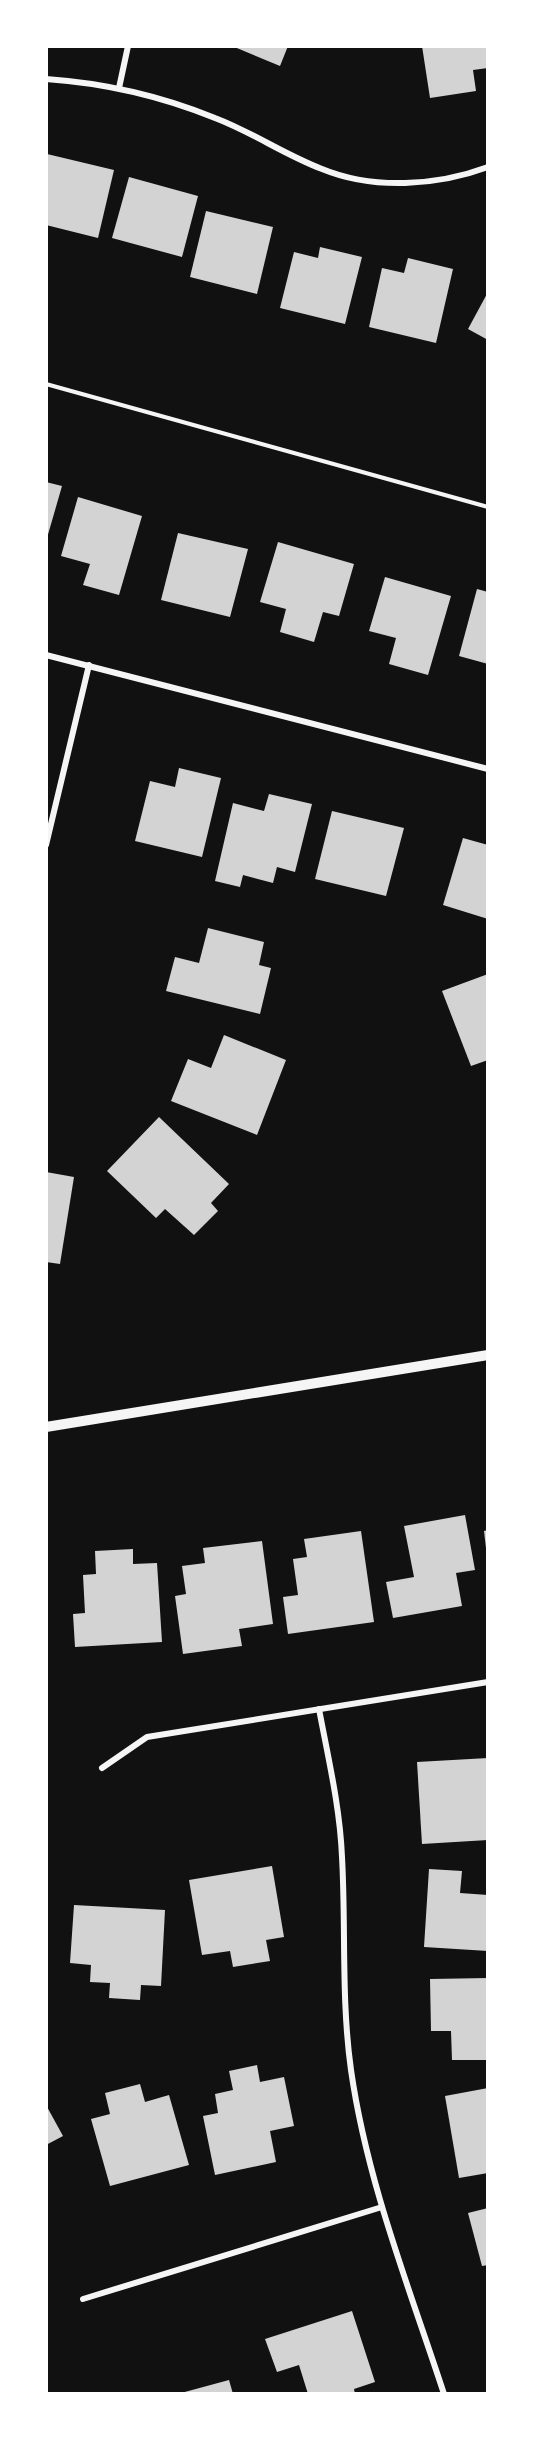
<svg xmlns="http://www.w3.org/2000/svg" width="534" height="2440" font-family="Lora,serif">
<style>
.building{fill:#d3d3d3}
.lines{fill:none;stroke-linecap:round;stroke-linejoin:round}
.path{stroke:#f5f5f5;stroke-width:4}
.minor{stroke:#f5f5f5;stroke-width:6}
.tertiary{stroke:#f5f5f5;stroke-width:10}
</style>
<rect width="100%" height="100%" fill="#111"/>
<g class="building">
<path d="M232,46H288L280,66Z"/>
<path d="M422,46H487L488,68L473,70L476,91L430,98Z"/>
<path d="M47,154L114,170L98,238L46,225Z"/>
<path d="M129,177L198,196L182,257L112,238Z"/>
<path d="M206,211L273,227L257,294L190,277Z"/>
<path d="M320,247L362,257L345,324L280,308L294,252L318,258Z"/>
<path d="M408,258L453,269L436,343L369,327L382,268L404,273Z"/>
<path d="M488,292V340L468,329Z"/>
<path d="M46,482L62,486L47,538H46Z"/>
<path d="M78,497L142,516L119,595L83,585L90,564L61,556Z"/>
<path d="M178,533L248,549L230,617L161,600Z"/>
<path d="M278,542L354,564L339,616L323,612L314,642L280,632L286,609L260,602Z"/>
<path d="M385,577L451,596L428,675L389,664L396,638L369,631Z"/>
<path d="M477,589L488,592V664L459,656Z"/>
<path d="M179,768L221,778L202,857L135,841L150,781L175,787Z"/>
<path d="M269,794L312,804L295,872L277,867L273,883L243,875L240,887L215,881L233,803L264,811Z"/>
<path d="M332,811L404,828L386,896L315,879Z"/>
<path d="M463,838L488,845V919L443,905Z"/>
<path d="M208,928L264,942L259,965L271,968L260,1014L166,991L175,957L199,963Z"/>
<path d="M488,974V1060L471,1066L442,991Z"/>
<path d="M224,1035L286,1060L257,1135L171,1101L188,1059L211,1068Z"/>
<path d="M159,1117L229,1184L211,1203L218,1211L194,1235L165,1209L156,1218L107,1171Z"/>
<path d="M46,1172L74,1177L60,1264L46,1262Z"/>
<path d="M465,1515L475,1570L456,1573L462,1606L393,1618L386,1582L414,1577L404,1526Z"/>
<path d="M488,1530V1548H486L484,1531Z"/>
<path d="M361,1531L374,1622L288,1634L283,1597L298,1595L293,1559L307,1557L304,1539Z"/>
<path d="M262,1541L273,1624L239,1629L242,1646L183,1654L175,1596L186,1594L182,1566L205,1563L203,1548Z"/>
<path d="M133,1549V1564L157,1563L162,1642L75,1647L73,1614L85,1613L83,1575L96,1574L95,1551Z"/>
<path d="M488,1758V1840L422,1844L417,1762Z"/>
<path d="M272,1866L284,1937L266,1940L270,1961L233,1967L230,1951L202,1955L189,1880Z"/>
<path d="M429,1869L462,1871L460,1893L488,1895V1951L424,1947Z"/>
<path d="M74,1905L165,1910L161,1986L141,1985L140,2000L109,1998L110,1983L90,1982L91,1965L70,1963Z"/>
<path d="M488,1978V2060H452L451,2031H431L430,1979Z"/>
<path d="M257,2065L260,2082L284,2077L294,2126L270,2131L276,2162L215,2175L203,2116L218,2113L215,2094L233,2090L229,2071Z"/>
<path d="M140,2084L145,2102L169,2095L189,2165L110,2186L91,2119L110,2114L105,2093Z"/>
<path d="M488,2088V2173L459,2178L445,2096Z"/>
<path d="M46,2105L63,2136L46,2145Z"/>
<path d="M488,2208V2265L482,2266L468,2213Z"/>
<path d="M352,2311L375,2382L354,2389L355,2394H308L299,2365L277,2372L265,2339Z"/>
<path d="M229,2380L233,2394H181V2393Z"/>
</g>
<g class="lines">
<path class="path" d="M46,384L488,507"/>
<g class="minor">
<path d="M46,79C104,83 161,96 215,118C252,132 285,155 322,169C373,190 437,186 488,167"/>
<path d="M119,88L128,46"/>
<path d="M46,655L488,769"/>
<path d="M46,845L89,665"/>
<path d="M319,1709C328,1757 340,1807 342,1857C346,1928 341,1999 351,2070C367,2182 409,2287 444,2394"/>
<path d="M102,1768L147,1737L488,1682"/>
<path d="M83,2299L382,2207"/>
</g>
<path class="tertiary" d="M46,1427L488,1355"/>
</g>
<rect width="534" height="2440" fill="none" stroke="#ffffff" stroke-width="96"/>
</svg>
